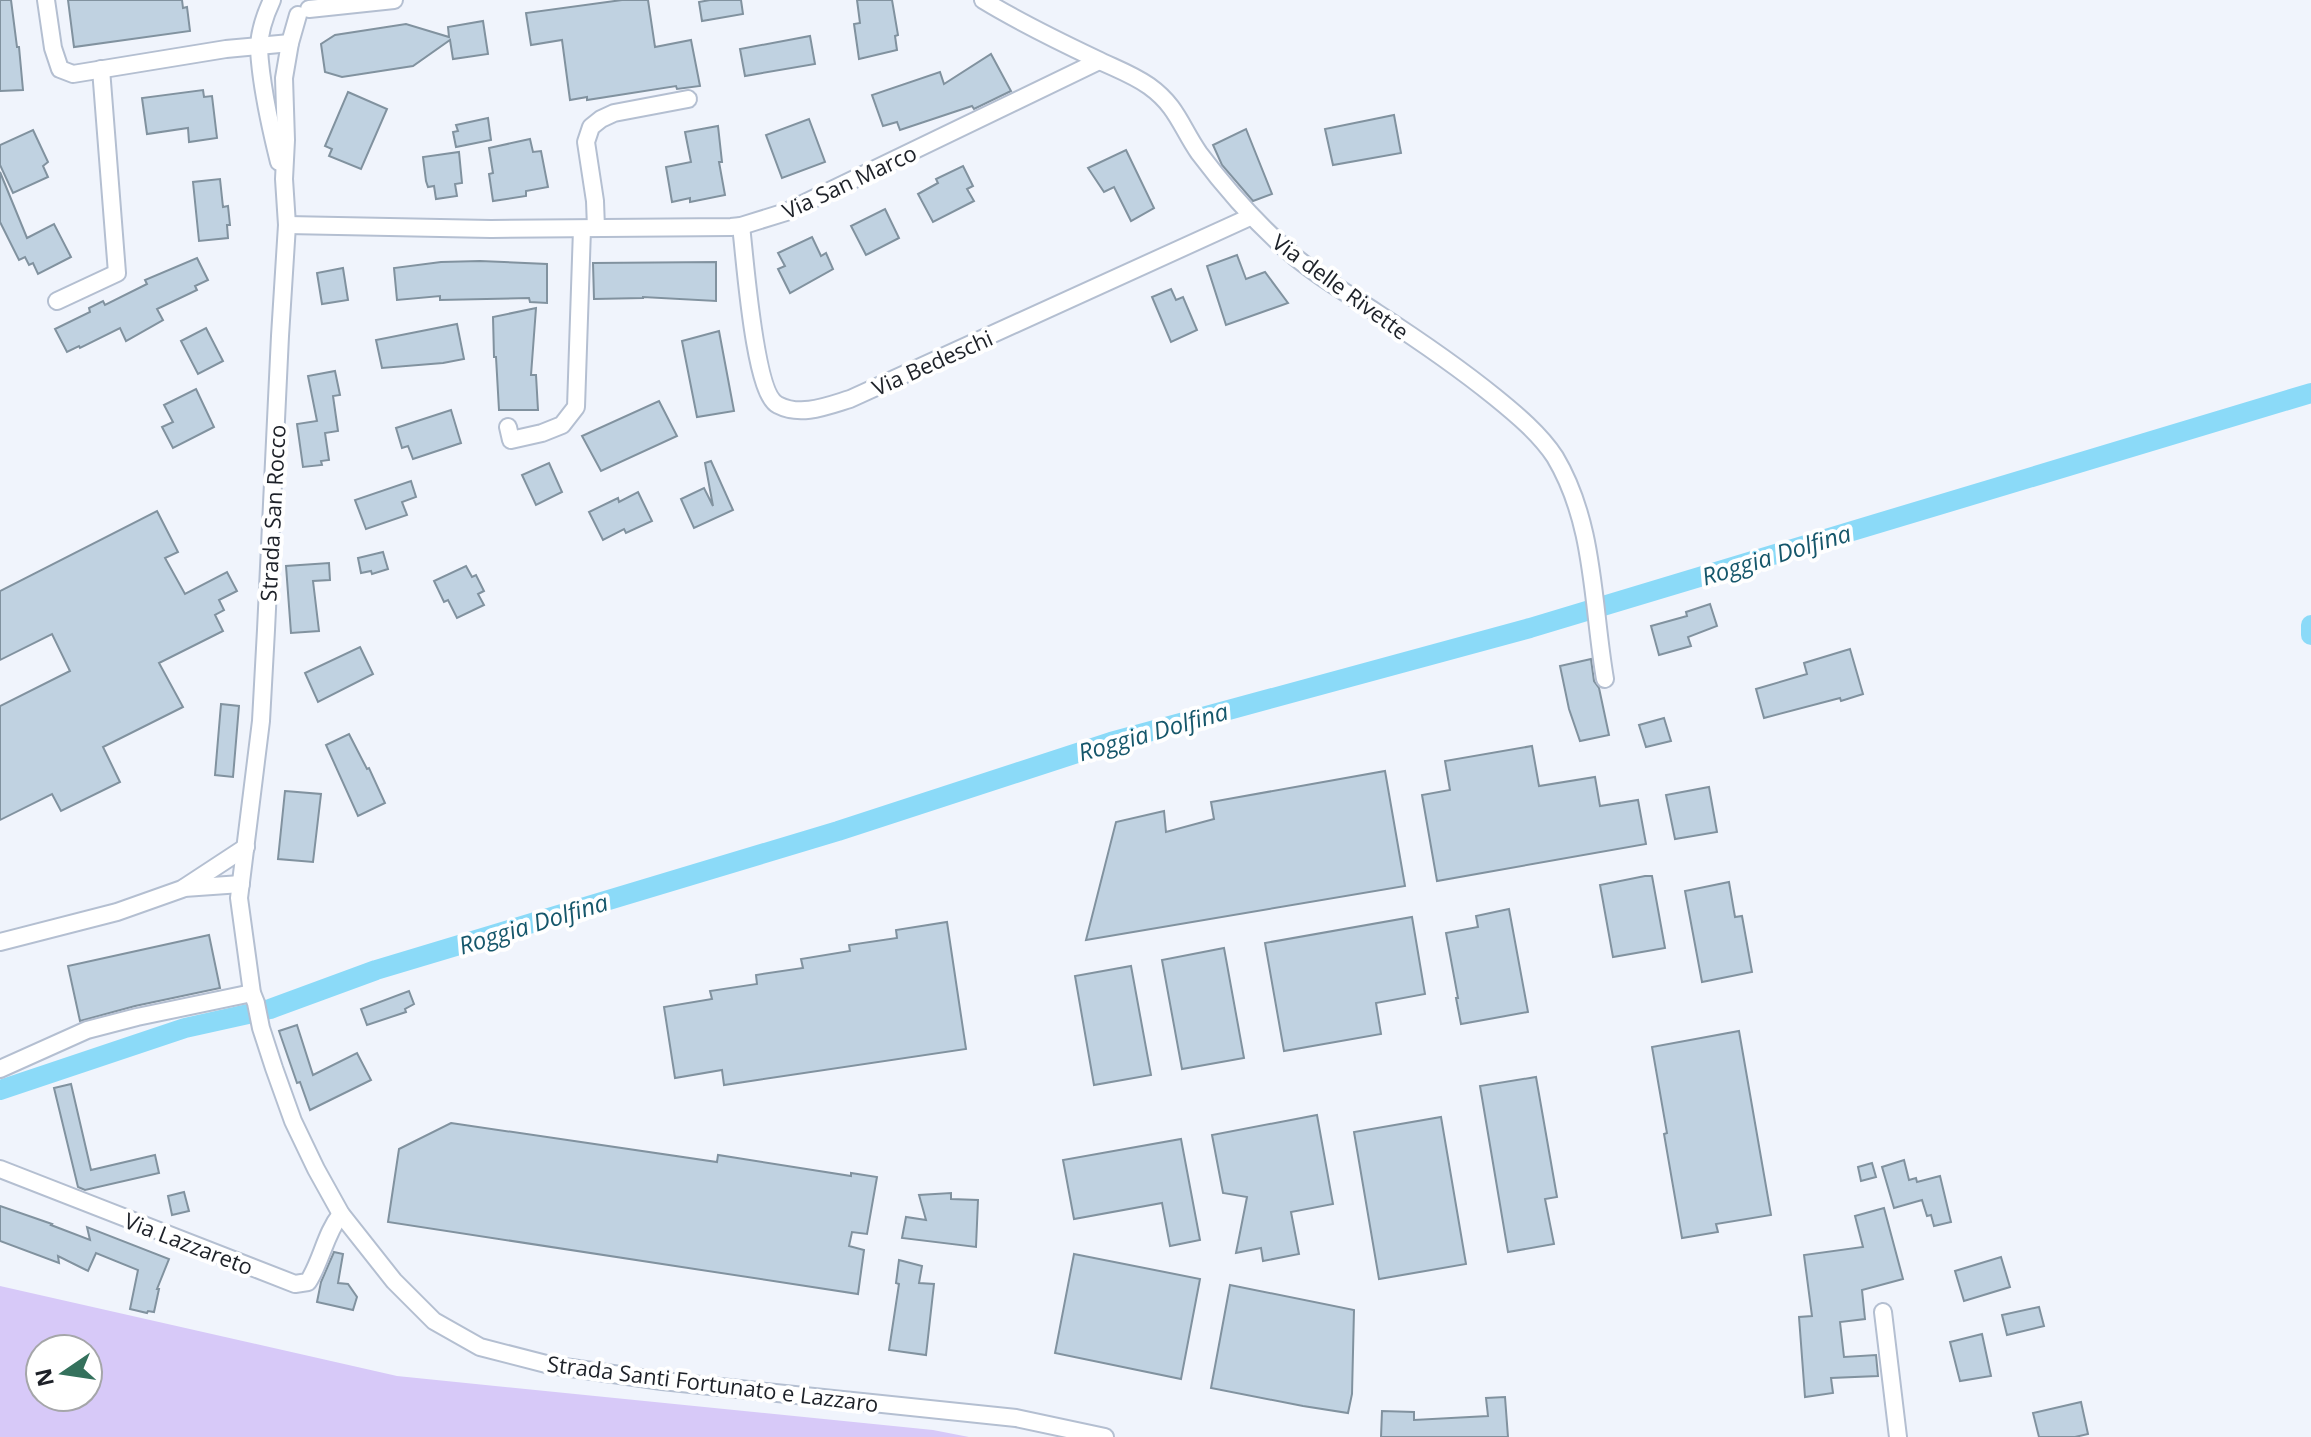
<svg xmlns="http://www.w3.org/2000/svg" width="2311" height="1437" font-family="'Open Sans',sans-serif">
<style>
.green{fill:#d7c9f8;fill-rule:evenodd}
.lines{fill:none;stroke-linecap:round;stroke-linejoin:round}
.canal{stroke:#8bdaf8;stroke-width:20}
.building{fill:#c0d2e1;stroke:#81929f;stroke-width:2}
.minor-casing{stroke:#b4bfd1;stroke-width:20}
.minor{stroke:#fff;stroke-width:16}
.labels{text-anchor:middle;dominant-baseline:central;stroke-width:8;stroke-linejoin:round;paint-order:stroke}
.street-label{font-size:22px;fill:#1d2128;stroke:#fff}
.water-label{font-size:24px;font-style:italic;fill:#16576b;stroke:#fff}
</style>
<rect width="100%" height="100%" fill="#f0f4fc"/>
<path class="green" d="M0,1286L397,1376L933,1430L969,1437H0ZM40,1349H88V1397H40Z"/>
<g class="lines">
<g class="canal">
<path d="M2311,625V635"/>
<path d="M0,1090L185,1028L270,1009L376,970L838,831L1111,742L1530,628L2311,393"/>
</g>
</g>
<g class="building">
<path d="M0,0H11L17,47H19L23,90L0,91Z"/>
<path d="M68,0H182L183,8L187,7L190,31L74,47Z"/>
<path d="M622,0H648L655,47L691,40L700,86L677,89L676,86L587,100V97L570,100L562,40L531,45L526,13Z"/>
<path d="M710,0H741L743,14L702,21L699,2Z"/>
<path d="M857,0H892L898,35L895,36L897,50L859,59L854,24L860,23Z"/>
<path d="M483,21L488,54L453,59L450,40L413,66L342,77L325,72L321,44L335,35L406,24L449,37L448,27Z"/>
<path d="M810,36L815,64L745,76L740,49Z"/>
<path d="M991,54L1011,91L974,109L972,106L900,130L897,122L883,126L872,95L940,72L944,84Z"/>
<path d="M203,90L204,97L212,96L217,138L189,142L188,128L147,134L142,98Z"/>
<path d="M348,92L387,109L361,169L329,156L332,149L325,146Z"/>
<path d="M1394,115L1401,153L1333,165L1325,129Z"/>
<path d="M488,118L491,140L456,147L453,132L458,131L456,125Z"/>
<path d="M809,119L825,162L782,178L766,135Z"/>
<path d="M718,126L722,162H719L725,195L690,202V198L672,202L666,167L691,162L685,132Z"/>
<path d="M1246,129L1272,194L1253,201L1222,165L1213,145Z"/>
<path d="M33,130L48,162L43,166L48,177L13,193L0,165V145Z"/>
<path d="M530,139L533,152L541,151L548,187L526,191V196L493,201L489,174L493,173L489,148Z"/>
<path d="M1126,150L1154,208L1131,221L1114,187L1104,192L1088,168Z"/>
<path d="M459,152L462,183L455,184L457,196L436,199L434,186L428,187L426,181L423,157Z"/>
<path d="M963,166L973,186L967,189L974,201L933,222L918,194L938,183L936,179Z"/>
<path d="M0,172L27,238L54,224L71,257L38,274L33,263L29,265L25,257L19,260L0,222Z"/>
<path d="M220,179L223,207L228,206L230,225H227L228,238L199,241L193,182Z"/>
<path d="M885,209L899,238L866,255L851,226Z"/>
<path d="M812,237L821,256L826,253L833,269L790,293L778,269L785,266L778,253Z"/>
<path d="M1237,255L1246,279L1265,272L1288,303L1226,325L1207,266Z"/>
<path d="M197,258L208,280L195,286L197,290L157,309L163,320L126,341L120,328L80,348L79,346L67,352L55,329L90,312L89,308L103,301L105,305L147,284L145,280Z"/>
<path d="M480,261L547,264V303L530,302L529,298L440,300V296L397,300L394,268L441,262Z"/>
<path d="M716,262V301L643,297V298L594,299L593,263Z"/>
<path d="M343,268L348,300L322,304L317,273Z"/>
<path d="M1171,289L1176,300L1183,297L1197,330L1171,342L1152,297Z"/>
<path d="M536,308L531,375H536L538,410H499L496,357H494L493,317Z"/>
<path d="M457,324L464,359L443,363L382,368L376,340Z"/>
<path d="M206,328L223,361L198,374L181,341Z"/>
<path d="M719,331L734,411L697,417L682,341Z"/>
<path d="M335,371L340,395L333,396L338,431L325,433L329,460L321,461L322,465L303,467L297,424L317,421L308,376Z"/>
<path d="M196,389L214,427L173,448L162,427L173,422L164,405Z"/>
<path d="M659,401L677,436L601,471L582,436Z"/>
<path d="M451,410L461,443L413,459L408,446L402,448L396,428Z"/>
<path d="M711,461L733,510L694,528L681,499L704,488L713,506L705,463Z"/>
<path d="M549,463L562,492L536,505L522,475Z"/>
<path d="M411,481L416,497L402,502L407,515L366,529L355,500Z"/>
<path d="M638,492L652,521L626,533L624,529L603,540L589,512L618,498L619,502Z"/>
<path d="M157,511L178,552L165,558L185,594L227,572L237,591L219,600L224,610L215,615L223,631L159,663L183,707L103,747L120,782L61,811L52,794L0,820V706L70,671L52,634L0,660V591Z"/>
<path d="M383,552L388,569L372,574L371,571L361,573L358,558Z"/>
<path d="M329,563L330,580L313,581L319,631L291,633L286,566Z"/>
<path d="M466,566L472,577L476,575L484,591L478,594L484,605L457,618L448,600L444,602L434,581Z"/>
<path d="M1710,604L1717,626L1688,637L1691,646L1659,655L1651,626L1687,616L1686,612Z"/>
<path d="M360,647L373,674L318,702L305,673Z"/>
<path d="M1850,649L1863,694L1841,701L1840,698L1764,718L1756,689L1807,674L1804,663Z"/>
<path d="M1591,659L1594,681L1599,688L1609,735L1580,741L1569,709L1560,666Z"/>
<path d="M221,704L239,706L233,777L215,775Z"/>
<path d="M1664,718L1671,741L1646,747L1639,725Z"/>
<path d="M349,734L367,769L369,768L385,803L358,816L326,745Z"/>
<path d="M1532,746L1539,786L1595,777L1600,806L1638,800L1646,844L1437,881L1422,795L1450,790L1445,761Z"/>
<path d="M1385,771L1405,886L1086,940L1116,822L1164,811L1166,832L1214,819L1211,802Z"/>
<path d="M1709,787L1717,832L1675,839L1666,795Z"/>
<path d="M285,791L321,794L313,862L278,859Z"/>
<path d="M1645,876H1652L1665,948L1613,957L1600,885Z"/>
<path d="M1729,882L1735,917L1742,916L1752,972L1702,982L1685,891Z"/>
<path d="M1509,909L1528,1012L1461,1024L1456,998H1458L1446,933L1478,927L1476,916Z"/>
<path d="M1412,917L1425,994L1376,1003L1381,1034L1284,1051L1265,943Z"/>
<path d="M947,922L966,1049L724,1085L722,1070L675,1078L664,1007L712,999L710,991L757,984L756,975L803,968L801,959L850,951L849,945L897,938L896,930Z"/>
<path d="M209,935L220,988L135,1006L80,1021L68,966Z"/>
<path d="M1224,948L1244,1058L1182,1069L1162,960Z"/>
<path d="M1131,966L1151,1075L1094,1085L1075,976Z"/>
<path d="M409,991L414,1004L405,1009L406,1012L367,1025L361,1009Z"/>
<path d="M297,1025L313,1075L357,1053L371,1080L310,1110L300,1082L297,1083L279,1031Z"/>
<path d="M1739,1031L1771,1215L1716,1224L1718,1232L1682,1238L1664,1134L1667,1133L1652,1047Z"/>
<path d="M1536,1077L1557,1197L1545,1199L1554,1244L1508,1252L1480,1086Z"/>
<path d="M71,1084L91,1170L155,1155L159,1173L85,1190L78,1187L54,1088Z"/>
<path d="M1317,1115L1333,1204L1291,1212L1299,1254L1263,1261L1261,1248L1236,1253L1247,1197L1223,1193L1212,1135Z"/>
<path d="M1441,1117L1466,1264L1379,1279L1354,1132Z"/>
<path d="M451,1123L717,1162L718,1155L851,1176V1173L877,1177L867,1234L852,1232L849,1246L864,1250L858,1294L388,1222L399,1149Z"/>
<path d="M1181,1139L1200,1240L1170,1246L1162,1203L1074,1219L1063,1160Z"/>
<path d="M1904,1160L1909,1180L1916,1178L1917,1182L1940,1176L1951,1222L1934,1226L1931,1215L1927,1216L1922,1200L1894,1208L1882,1167Z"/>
<path d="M1872,1163L1876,1177L1861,1181L1858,1167Z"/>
<path d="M184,1192L189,1211L172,1215L168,1196Z"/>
<path d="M951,1193V1199L978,1200L976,1247L902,1238L906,1217L926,1220L919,1195Z"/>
<path d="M0,1206L52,1224L51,1225L90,1240L87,1227L169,1259L157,1289H159L154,1312L148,1311L147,1313L130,1309L138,1270L96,1253L88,1271L58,1256L59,1263L0,1241Z"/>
<path d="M1884,1208L1903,1279L1862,1290L1865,1319L1840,1322L1844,1357L1876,1355L1878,1376L1831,1378L1833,1393L1805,1397L1799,1317L1812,1316L1804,1255L1863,1247L1855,1216Z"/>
<path d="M334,1252L343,1254L338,1283L348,1284L357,1297L353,1310L317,1302L321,1282Z"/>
<path d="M1074,1254L1200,1279L1181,1379L1055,1353Z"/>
<path d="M2001,1257L2010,1287L1964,1301L1955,1271Z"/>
<path d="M899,1260L922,1266L919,1283L934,1284L926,1355L889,1350L899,1284L896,1283Z"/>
<path d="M1230,1285L1354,1310L1352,1394L1348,1413L1303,1406L1211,1388Z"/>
<path d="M2039,1307L2044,1326L2007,1335L2002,1315Z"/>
<path d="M1982,1334L1991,1376L1960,1381L1950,1342Z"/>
<path d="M1505,1397L1508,1437H1381L1382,1411L1414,1412V1420L1488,1416L1486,1398Z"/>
<path d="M2081,1402L2088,1434L2075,1437H2039L2033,1413Z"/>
</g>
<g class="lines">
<defs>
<g id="minor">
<path d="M46,0L53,48L60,69L73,74L226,49L290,43"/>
<path d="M272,0C265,15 259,32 259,49C261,87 270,126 279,162"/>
<path d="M983,0C1019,22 1058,41 1096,59C1114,68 1132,74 1149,86C1177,106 1181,127 1199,153C1226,189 1254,221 1288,251C1315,275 1347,293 1377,313C1417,339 1458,367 1495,397C1516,414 1540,434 1555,457C1595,524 1592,603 1605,679"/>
<path d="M309,9L394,0"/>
<path d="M298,15L290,43L284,78L286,140L284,179L287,225L280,336L266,630L261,721L239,898L252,993L256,1003L261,1028L274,1068L293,1121L316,1169L341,1214L394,1281L434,1321L480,1347L550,1365L662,1381L1016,1418L1105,1437"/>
<path d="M287,225L491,229L731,227L741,226L786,212L1099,61"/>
<path d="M741,226C745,257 754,394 778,405C801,417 827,406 850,399L1250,217"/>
<path d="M596,228L595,201L586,142L591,127L601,119L614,113L688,99"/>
<path d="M57,301L117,273L101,69"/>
<path d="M508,427L511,440L542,433L562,425L576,407L582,229"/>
<path d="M184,888L241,884"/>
<path d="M0,942L117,912L182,889L246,847"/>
<path d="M0,1069L87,1030L137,1017L252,993"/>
<path d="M0,1169L295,1284L308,1282C322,1260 325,1234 341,1214"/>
<path d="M1883,1312L1898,1437"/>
</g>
</defs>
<use href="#minor" class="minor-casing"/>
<use href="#minor" class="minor"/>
</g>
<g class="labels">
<g class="street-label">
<text transform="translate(849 181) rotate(-25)">Via San Marco</text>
<text transform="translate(1341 286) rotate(36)">Via delle Rivette</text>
<text transform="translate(932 362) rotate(-24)">Via Bedeschi</text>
<text transform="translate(272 513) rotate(-87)">Strada San Rocco</text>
<text transform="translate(189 1243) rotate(21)">Via Lazzareto</text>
<text transform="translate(713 1383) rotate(7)">Strada Santi Fortunato e Lazzaro</text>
</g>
<g class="water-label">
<text transform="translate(1776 554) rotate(-17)">Roggia Dolfina</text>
<text transform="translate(1153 731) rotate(-16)">Roggia Dolfina</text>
<text transform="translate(533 923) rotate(-17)">Roggia Dolfina</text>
</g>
</g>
<g transform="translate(64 1373) rotate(257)"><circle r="38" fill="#ffffff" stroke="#a5a6a9" stroke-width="2"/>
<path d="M0-6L14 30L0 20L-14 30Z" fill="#34715c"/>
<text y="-12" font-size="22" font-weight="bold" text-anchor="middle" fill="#1d2128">N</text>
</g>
</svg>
